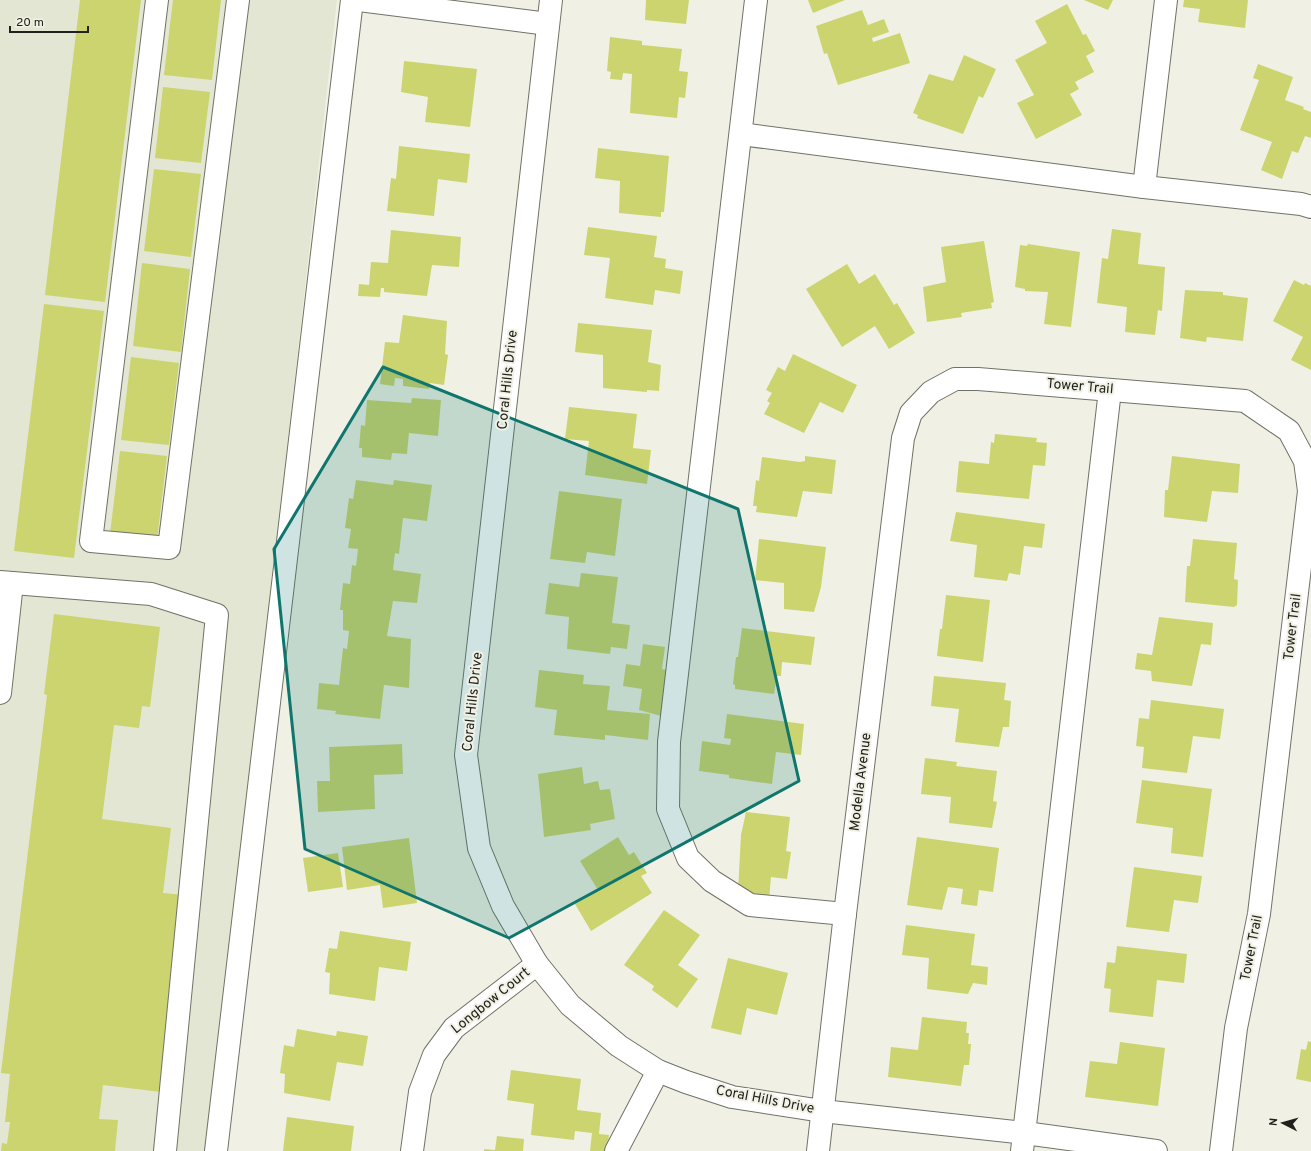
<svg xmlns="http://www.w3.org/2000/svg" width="1311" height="1151" font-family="Overpass,sans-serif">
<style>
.built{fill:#e3e6d2}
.building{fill:#cbd46f}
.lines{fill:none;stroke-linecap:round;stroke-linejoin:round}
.minor-casing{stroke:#717267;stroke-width:24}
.minor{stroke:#fff;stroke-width:22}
.marked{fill:#0f766e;fill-opacity:0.2;stroke:#0f766e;stroke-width:3;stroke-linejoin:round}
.labels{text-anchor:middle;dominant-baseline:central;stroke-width:4;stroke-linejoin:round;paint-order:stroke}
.street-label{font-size:14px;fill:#20211c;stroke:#f0f1e4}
</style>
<rect width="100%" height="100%" fill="#f0f1e4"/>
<path class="built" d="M0,0H337L209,1151H0Z"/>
<g class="building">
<path d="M80,0H141L105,302L45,295Z"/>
<path d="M173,0H221L212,80L164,75Z"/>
<path d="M646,0H689L686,24L645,20Z"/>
<path d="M808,0H845L813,13Z"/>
<path d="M1084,0H1113L1108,10Z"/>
<path d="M1184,0H1248L1245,28L1198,22L1200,9L1183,7Z"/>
<path d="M1067,4L1083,35L1086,34L1095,51L1086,56L1094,72L1075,82L1079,89L1070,94L1082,115L1036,139L1017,103L1034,95L1015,60L1047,43L1035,21Z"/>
<path d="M862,10L868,25L884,19L889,32L872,38L873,42L900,33L910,63L838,85L827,53L824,54L816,26Z"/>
<path d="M610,37L642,41V45L682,49L679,71L688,72L685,98L679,97L677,118L630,113L632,74L623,73L622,80L610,79L611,72L607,71Z"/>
<path d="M964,55L996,69L983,98L979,96L963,134L917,118L918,115L913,113L929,74L953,81Z"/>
<path d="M404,61L477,69L470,127L425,122L428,97L401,92Z"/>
<path d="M1258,64L1293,77L1285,100L1304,107L1303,109L1311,112V138L1305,136L1298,153L1292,151L1282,179L1261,170L1272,142L1240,130L1259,80L1253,78Z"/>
<path d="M163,87L210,92L201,163L155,158Z"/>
<path d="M399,146L470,154L467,183L438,179L434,216L387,211L391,178L396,179Z"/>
<path d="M598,148L669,156L664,212H661V217L619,213L620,181L595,178Z"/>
<path d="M154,169L201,174L191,257L144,251Z"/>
<path d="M588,227L657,236L654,257L666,259L665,268L683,271L680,294L655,290L653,305L605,298L610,258L584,255Z"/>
<path d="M1112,229L1141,233L1138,264L1165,267L1162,311L1158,310L1155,335L1125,332L1127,307L1097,303L1102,258L1108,259Z"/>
<path d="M391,230L461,237L459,267L432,265L427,296L384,292V288H381L380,297L358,296L359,284L369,285L371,262L388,263Z"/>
<path d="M984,241L994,302L991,303L992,308L961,313L962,317L927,322L923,287L946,282L941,247Z"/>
<path d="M1028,244L1080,252L1071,327L1044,324L1048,292L1025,291V289L1015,287L1020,245L1027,246Z"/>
<path d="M142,263L190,269L181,352L133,346Z"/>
<path d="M847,264L859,284L875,274L894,305L897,303L915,333L889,349L875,326L842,347L806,289Z"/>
<path d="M1294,280L1304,285L1305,283L1311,286V370L1291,360L1303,337L1273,321Z"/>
<path d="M1185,290L1223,292V295L1248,298L1243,341L1207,337L1206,342L1180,338Z"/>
<path d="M44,304L104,311L74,558L14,551Z"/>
<path d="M403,315L447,321L445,354L448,355L444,385L430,383L429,389L403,386V379L395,378L394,386L380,384L385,342L399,343Z"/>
<path d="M578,323L652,330L648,362L661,365L659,391L647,390V392L603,388V355L575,352Z"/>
<path d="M793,354L857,385L843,413L820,402L804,433L764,414L770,403L767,401L772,393L766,390L778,367L785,371Z"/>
<path d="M131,357L179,363L169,445L121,440Z"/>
<path d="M412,398L441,400L438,436L409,433L407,454L392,453L391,460L362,457V448H359L361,425L365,426L367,400L411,403Z"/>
<path d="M569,407L637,414L633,448L651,450L647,484L585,475L589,441L565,439Z"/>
<path d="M995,434L1037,438L1036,442L1047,443L1045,466L1033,465L1029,499L956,492L959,461L989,464L991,442L994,443Z"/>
<path d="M120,451L167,456L157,540L110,534Z"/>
<path d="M805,456L836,460L832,494L803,491L797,517L756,512L757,506H753L756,480L759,481L762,457L800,462L805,461Z"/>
<path d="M1172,456L1240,464L1238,493L1212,491L1207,522L1164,517L1165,490H1168Z"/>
<path d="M356,480L393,485L394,480L432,485L427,521L403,518L399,554L395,553L393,570L421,574L417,603L393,601L387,636L411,639L409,688L384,685L380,719L335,714L336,711L317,709L319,683L339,685L343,648L347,649L349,631L343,630V610H340L343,583L350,584L352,565L356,566L358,549L348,548L351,529L345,528L349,498L353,499Z"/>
<path d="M559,491L622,499L615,556L587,552L585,563L550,559Z"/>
<path d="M956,512L1045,524L1042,548L1024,546L1020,575L1009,573L1007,581L974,577L977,545L950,541Z"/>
<path d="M759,539L826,547L821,587L814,612L784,609V583L755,580Z"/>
<path d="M1193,539L1237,543L1234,579L1238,580L1237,605L1234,607L1185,602L1187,566H1190Z"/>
<path d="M581,573L618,577L612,623L630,625L627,649L611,647L610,654L567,649L569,617L545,614L549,583L579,587Z"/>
<path d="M946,595L990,600L983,662L937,656L940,629H942Z"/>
<path d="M54,614L160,627L150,707L142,706L139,728L114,725L102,819L171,828L163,893L184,895L161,1092L103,1085L99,1119L118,1120L115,1151H1L2,1143L7,1144L10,1122H5L10,1074L1,1073L47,695L44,694Z"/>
<path d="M1159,617L1213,623L1211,645L1201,644L1192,686L1152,681L1151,671L1135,669L1137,653L1152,655Z"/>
<path d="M742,628L815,637L811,665L782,662L781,676H777L774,694L735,689V685L733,684L736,657H738Z"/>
<path d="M643,644L665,647L662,669L667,670L661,716L639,710L642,689L623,686L626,664L640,666Z"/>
<path d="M539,670L584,675L583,684L610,686L607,710L650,714L648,740L605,735V740L554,735L557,710L535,707Z"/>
<path d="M934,676L1006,683L1004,700L1011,701L1009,727H1003L999,747L955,742L959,709L931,706Z"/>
<path d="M1151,700L1224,709L1220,739L1193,736L1187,773L1142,768L1144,747L1136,746L1139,718L1149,719Z"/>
<path d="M727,714L804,724L801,755L776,752L772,784L729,778V775L699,771L702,741L730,745L731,739L724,738Z"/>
<path d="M402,744L403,774L374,775L375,809L318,812L317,781H330L329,747Z"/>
<path d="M925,758L957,762L956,766L997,771L993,801L997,802L992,828L949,823L951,797L921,794Z"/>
<path d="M582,767L584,784L598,781L600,790L610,789L615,819L590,824L591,830L544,837L538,774Z"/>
<path d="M1142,780L1212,789L1203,857L1171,853L1173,828L1136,823Z"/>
<path d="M746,812L790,817L786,851L791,852L787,879L771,877L769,900L738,891L741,835Z"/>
<path d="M618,837L629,855L634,852L647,873L641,876L652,893L591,931L575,904L598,890L580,861Z"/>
<path d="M917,837L999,848L993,892L979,890L977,906L961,904L963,889L948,887L942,910L907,905Z"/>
<path d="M409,838L417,903L383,908L380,885L347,890L342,847Z"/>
<path d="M338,853L343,887L308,892L303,858Z"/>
<path d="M1134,867L1202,876L1198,903L1174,900L1169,932L1126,927Z"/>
<path d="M664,910L700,935L678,965L698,979L677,1008L652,990L654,986L624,965Z"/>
<path d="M906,925L975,934L971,965L988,967L987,985L973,983L968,994L927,989L929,958L902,955Z"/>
<path d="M340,931L411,942L407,971L379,967L375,1001L329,994L330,973L325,972L329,948L337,949Z"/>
<path d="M1117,946L1187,954L1184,983L1157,980L1153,1017L1109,1012L1111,989L1104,988L1107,962L1115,963Z"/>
<path d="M728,958L788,973L777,1015L747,1008L741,1035L711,1028Z"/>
<path d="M922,1017L967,1022L966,1033H969L968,1044H971L969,1065H964L961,1086L888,1077L891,1047L918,1050Z"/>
<path d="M297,1029L336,1036L337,1031L368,1036L363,1066L337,1062L330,1101L284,1093L285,1074L280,1073L284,1045L294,1047Z"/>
<path d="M1308,1041L1311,1042V1082L1296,1079L1301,1049L1306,1050Z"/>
<path d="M1120,1042L1165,1048L1158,1106L1085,1097L1090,1061L1117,1064Z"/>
<path d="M511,1070L581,1079L577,1110L601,1113L599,1134L609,1135L607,1151H590L592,1133L575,1131L574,1140L531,1135L534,1104L507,1100Z"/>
<path d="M287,1117L354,1126L351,1151H283Z"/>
<path d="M497,1136L524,1139L523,1151H484V1149L495,1150Z"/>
</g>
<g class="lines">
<defs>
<g id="minor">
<path d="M157,0L91,541L169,548L238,0"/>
<path d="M359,0L548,24"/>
<path d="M551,0L466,755L479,848L503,906L537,964L570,1005L619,1046L658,1071L686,1082L732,1097L822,1111L1025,1133L1156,1151"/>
<path d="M756,0L669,742L668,809L688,858L712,881L750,905L845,914"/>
<path d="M741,134L1144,187L1301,204L1311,207"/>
<path d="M1144,187L1166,0"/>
<path d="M0,582L151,594L217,615L165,1151"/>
<path d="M0,693L12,583"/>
<path d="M216,1151L352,0"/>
<path d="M412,1151L420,1092L434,1055L454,1028L537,964"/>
<path d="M616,1151L658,1071"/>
<path d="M818,1151L845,914L903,438L911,413L931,392L955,379H978L1245,401L1289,431L1305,461L1309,491L1259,914L1236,1028L1221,1151"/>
<path d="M1022,1151L1110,390"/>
</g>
</defs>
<use href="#minor" class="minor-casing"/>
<use href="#minor" class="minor"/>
</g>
<path class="marked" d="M383,367L738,509L799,781L509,938L305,849L274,549Z"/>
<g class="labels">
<g class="street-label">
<text transform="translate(508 380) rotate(-84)">Coral Hills Drive</text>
<text transform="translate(1080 387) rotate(5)">Tower Trail</text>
<text transform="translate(1293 627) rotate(-83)">Tower Trail</text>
<text transform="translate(473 702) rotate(-84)">Coral Hills Drive</text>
<text transform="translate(861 782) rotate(-83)">Modella Avenue</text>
<text transform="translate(1252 948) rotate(-79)">Tower Trail</text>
<text transform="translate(491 1001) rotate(-39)">Longbow Court</text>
<text transform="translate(765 1100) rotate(11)">Coral Hills Drive</text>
</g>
</g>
<g transform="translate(1283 1123) rotate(276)" stroke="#f0f1e4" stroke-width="3" paint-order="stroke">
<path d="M0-3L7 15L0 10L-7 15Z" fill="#20211c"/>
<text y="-6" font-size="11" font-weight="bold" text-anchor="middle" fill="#20211c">N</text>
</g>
<path d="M10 26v6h78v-6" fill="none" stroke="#20211c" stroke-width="2"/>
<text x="16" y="26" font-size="12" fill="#20211c" stroke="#f0f1e4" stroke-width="3" paint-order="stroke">20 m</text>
</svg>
